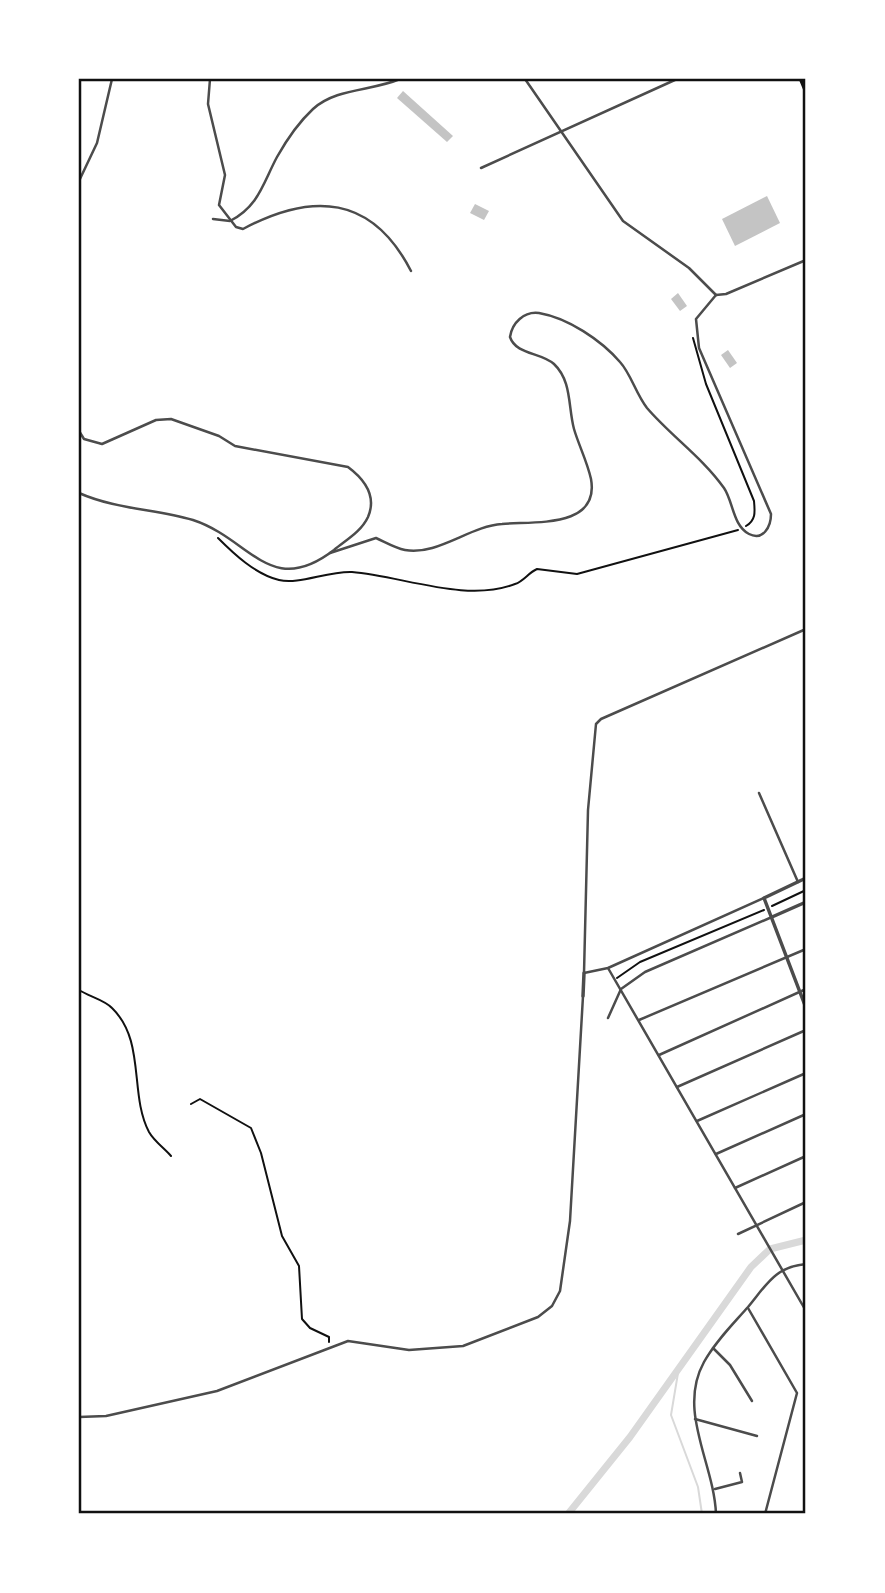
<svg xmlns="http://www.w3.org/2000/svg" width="885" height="1593" font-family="Barlow,sans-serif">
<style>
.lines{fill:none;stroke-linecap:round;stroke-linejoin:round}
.stream{stroke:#d9d9d9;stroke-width:2}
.canal{stroke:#d9d9d9;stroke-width:7}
.building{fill:#c4c4c4}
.path{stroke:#111;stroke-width:2}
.minor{stroke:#4c4c4c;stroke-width:2.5}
.tertiary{stroke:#4c4c4c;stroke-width:3.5}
.secondary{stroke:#111;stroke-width:4.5}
.neatline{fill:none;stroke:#111;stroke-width:2.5}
</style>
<rect width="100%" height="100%" fill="#fff"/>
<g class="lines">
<path class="stream" d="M679,1367L671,1415L698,1487L702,1514"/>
<path class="canal" d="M568,1514L630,1437L751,1267L770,1249L806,1240"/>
</g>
<g class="building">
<path d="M403,91L453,136L447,142L397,98Z"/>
<path d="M767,196L780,223L735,246L722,219Z"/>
<path d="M475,204L489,211L484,220L470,213Z"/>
<path d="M678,293L687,306L680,311L671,299Z"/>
<path d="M728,350L737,363L730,368L721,355Z"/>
</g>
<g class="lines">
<g class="path">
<path d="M79,80V79"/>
<path d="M693,338L706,384L754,501C755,512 756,520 746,526"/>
<path d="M218,538C234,554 255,574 279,580C299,585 327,571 352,572C402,576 466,603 515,584C524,581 528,573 537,569L577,574L738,530"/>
<path d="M772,906L806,890"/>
<path d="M617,978L640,962L764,910"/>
<path d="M79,990C88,996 105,1000 112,1008C146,1041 129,1094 149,1132C154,1141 165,1149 171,1156"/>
<path d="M191,1104L200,1099L251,1128L261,1153L282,1236L299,1266L302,1319L310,1328L329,1337V1342"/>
</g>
<g class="minor">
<path d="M210,79L208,104L225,175L219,205L236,227L243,229C312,192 372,195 411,271"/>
<path d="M525,79L623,221L689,268L716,295"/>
<path d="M481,168L677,79"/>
<path d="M79,181L97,143L112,79"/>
<path d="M213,219L230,221C259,206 263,183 277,157C286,141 299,122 313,109C336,88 372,91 400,79"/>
<path d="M716,295L726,294L806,260"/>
<path d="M79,431L84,439L102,444L156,420L171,419L219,436L235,446L348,467C364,479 377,496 368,517C361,532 346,540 334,550C270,599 251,539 193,520C155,509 115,509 79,493"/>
<path d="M330,553L376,538C385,542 395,548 405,550C437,556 470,526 502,524C533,521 600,529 591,479C587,461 579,446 574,429C568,407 572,381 554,364C541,352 516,355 510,337C512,323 524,311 539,313C568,318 601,340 620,362C631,374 636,394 647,408C671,436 702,457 724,488C733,501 733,526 749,534C763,541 771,527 771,514L699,348L696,319L716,295"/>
<path d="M759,793L798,882"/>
<path d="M764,898L608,968L584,973L588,810L596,724L601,719L806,629"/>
<path d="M608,968L806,1311"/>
<path d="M608,1018L621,989L645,972L772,917"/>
<path d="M639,1020L806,949"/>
<path d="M659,1055L806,989"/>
<path d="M677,1087L806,1030"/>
<path d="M697,1121L806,1073"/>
<path d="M716,1154L806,1114"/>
<path d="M735,1188L806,1156"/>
<path d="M738,1234L806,1202"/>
<path d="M748,1308L797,1393L765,1514"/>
<path d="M713,1348L730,1365L752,1401"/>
<path d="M79,1417L106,1416L217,1391L348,1341L409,1350L463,1346L538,1317L552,1306L560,1291L570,1221L583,996"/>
<path d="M695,1419L757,1436"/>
<path d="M715,1489L742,1482L740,1473"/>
<path d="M716,1514C714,1463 677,1411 704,1362C715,1342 733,1324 748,1307C767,1284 775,1267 806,1264"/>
</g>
<g class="tertiary">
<path d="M806,878L764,898L806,1008"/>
<path d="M772,917L806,902"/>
<path d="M583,996L584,973"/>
</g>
<path class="secondary" d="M801,79L806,91"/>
</g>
<rect width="885" height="1593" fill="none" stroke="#ffffff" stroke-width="161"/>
<rect x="80" y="80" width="724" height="1432" class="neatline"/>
</svg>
